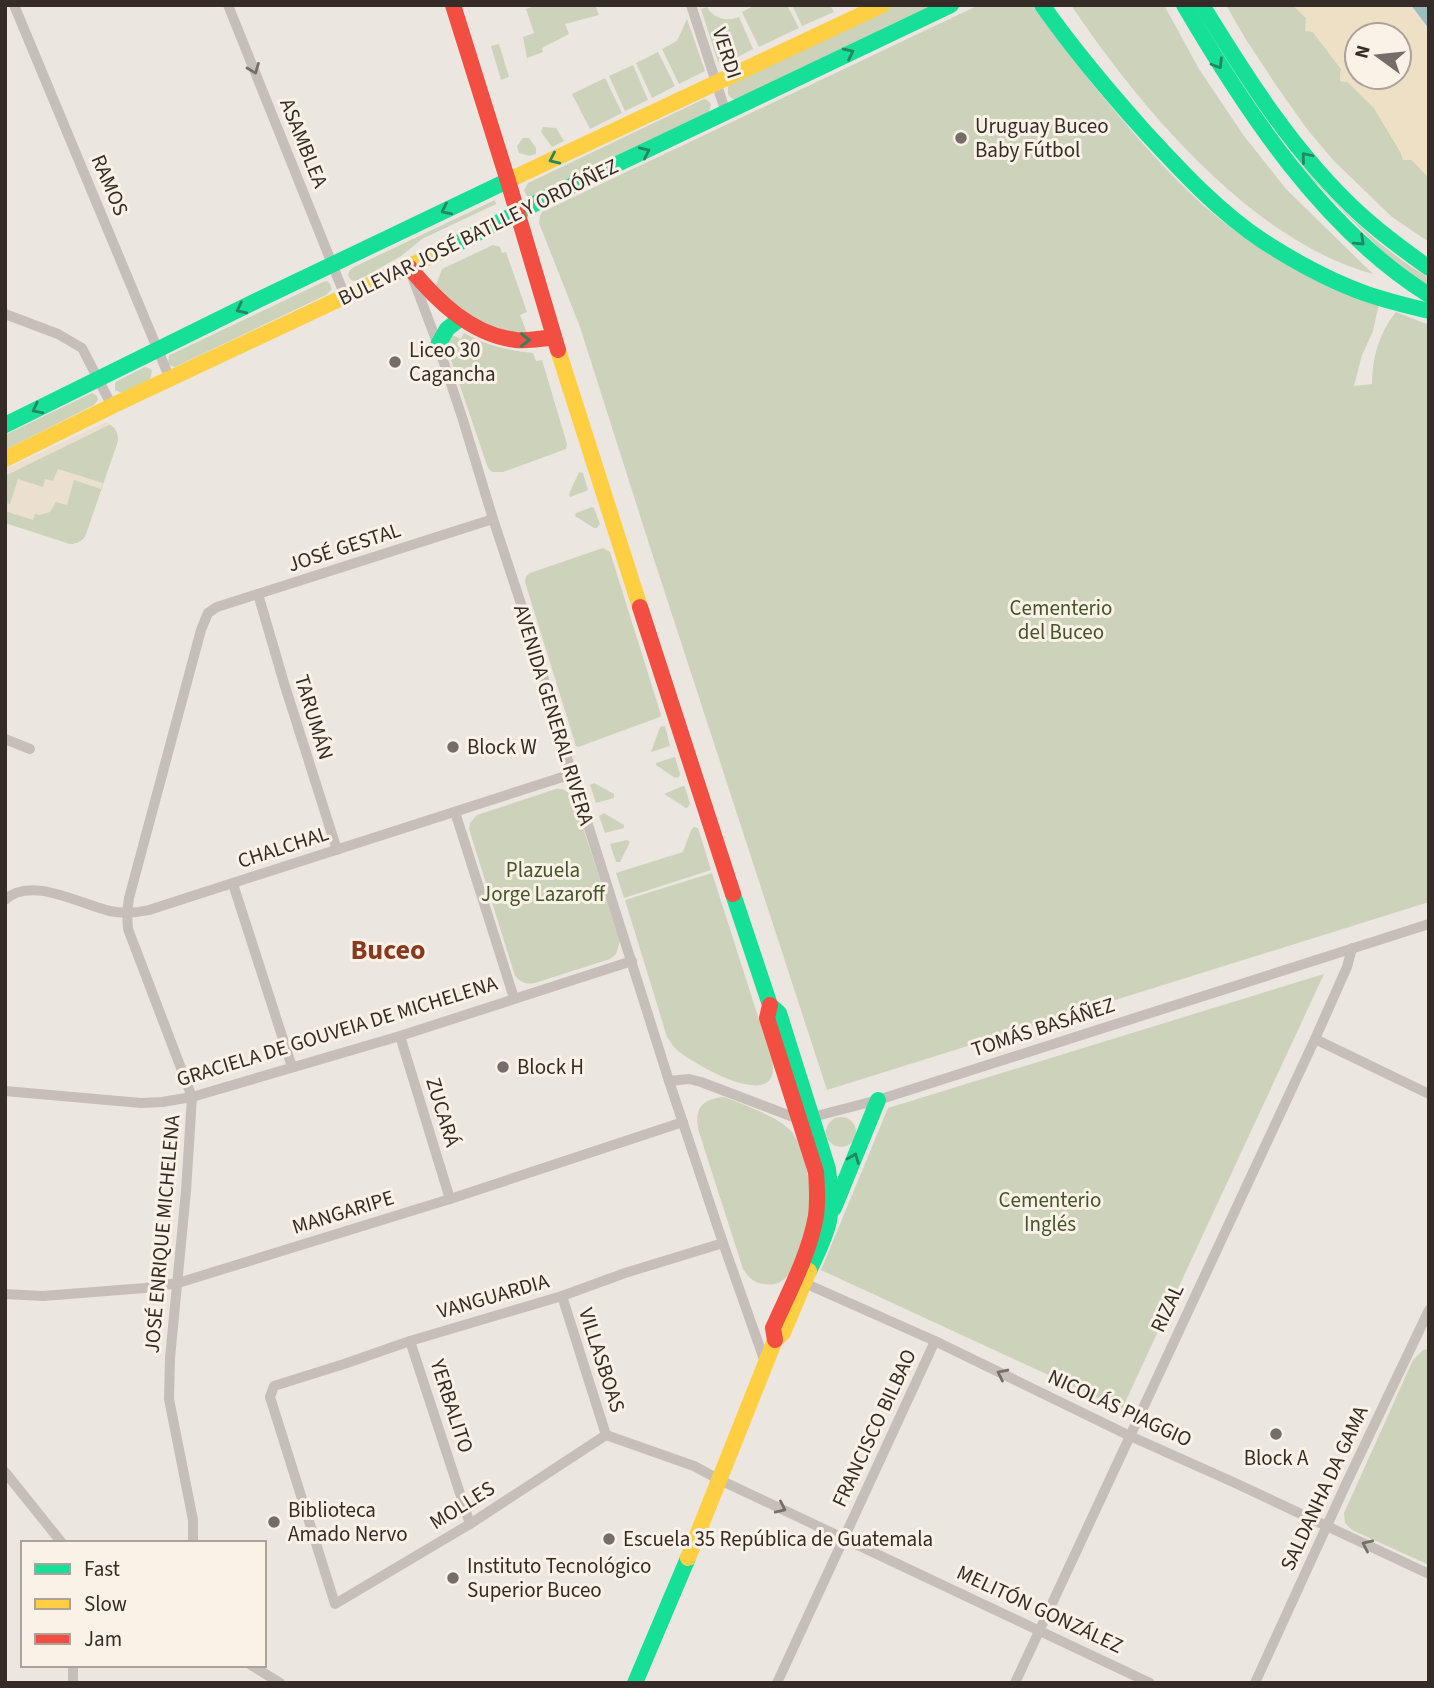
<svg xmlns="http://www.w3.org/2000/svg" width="1434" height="1688" font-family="'Source Sans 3',sans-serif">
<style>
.green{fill:#cdd2ba}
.sand{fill:#eee0c5;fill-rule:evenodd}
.plaza{fill:#ebdfcf}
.water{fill:#9bbebe}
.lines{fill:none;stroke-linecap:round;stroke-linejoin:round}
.street{stroke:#c6bfb9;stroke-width:10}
.fast{stroke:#16e098;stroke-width:16}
.slow{stroke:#ffcf43;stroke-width:16}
.jam{stroke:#f24e42;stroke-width:16}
.oneway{stroke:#268660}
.oneway2{stroke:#776e69}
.poi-dot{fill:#766d68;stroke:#faf1e7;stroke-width:2.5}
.labels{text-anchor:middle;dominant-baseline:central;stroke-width:6;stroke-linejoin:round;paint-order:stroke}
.street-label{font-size:21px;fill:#362c27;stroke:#faf1e7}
.poi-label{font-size:21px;fill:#362c27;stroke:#faf1e7;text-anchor:start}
.park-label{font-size:21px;fill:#45552a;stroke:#faf1e7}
.district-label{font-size:28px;font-weight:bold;fill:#88391e;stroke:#faf1e7}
</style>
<rect width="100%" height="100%" fill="#ece6e0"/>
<g class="green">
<path d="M538,5H595L599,15L565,24L569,34L542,48L543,52L527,58L523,37L534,33L526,9Z"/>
<path d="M755,5H787L799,28L759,47L742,12Z"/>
<path d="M792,5H830L834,12L802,26Z"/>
<path d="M895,5H938L738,99H733L728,95V87L730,85Z"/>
<path d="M979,5H1032C1046,25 1060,42 1075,60C1082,69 1087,78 1094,86C1128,127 1163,169 1203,205C1254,250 1314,283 1379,304L1373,331L1362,355L1354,386L1372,384C1372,358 1379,333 1396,312L1429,325V902L827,1090L650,547L580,327L539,223L540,216L542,212Z"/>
<path d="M1071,5H1164L1199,69L1244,136L1286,189L1373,274C1251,241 1139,106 1071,5Z"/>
<path d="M1226,5H1293L1306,18L1313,32L1341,69L1340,81L1348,82L1374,108L1401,153L1403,160H1412L1429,178V242L1392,217L1333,160L1307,129L1278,88L1245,38Z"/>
<path d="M707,7C714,19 726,22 739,17L753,49L726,63L722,64L718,62L701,9Z"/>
<path d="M687,19L705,71L679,84L662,49L677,41Z"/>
<path d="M499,44L509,77L501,80L491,46Z"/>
<path d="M658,52L675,86L652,98L636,63Z"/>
<path d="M633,65L648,100L625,111L609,76Z"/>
<path d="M605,78L622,113L590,129L572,94Z"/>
<path d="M704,99L707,100L711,104L709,112L532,198C527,197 526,195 524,190L528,183Z"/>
<path d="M543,127L556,128L564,141L552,147L541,132Z"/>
<path d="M523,138H529L536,148V154L530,156L519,153L517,146Z"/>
<path d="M1291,153C1331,200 1375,246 1429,278V287L1384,253L1309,176Z"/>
<path d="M495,200L496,204L422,239L401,256L357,281C352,281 350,280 348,275L350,270L354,267Z"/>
<path d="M493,245L500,247L502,253L506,252L527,312L520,315L527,333C489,333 459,308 432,284L436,285L442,269Z"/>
<path d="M327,281L330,284L332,289L326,295L175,367L171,366L168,363L169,355L174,353L323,282Z"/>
<path d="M464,333C487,346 508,350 533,353L536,361L542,360L567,444L566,449L503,472H492L488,468L446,345L450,334L461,339Z"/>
<path d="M145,367L151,369L152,372L150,379L122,393L115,390V383L117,381Z"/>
<path d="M92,393L97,396L98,400L94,405L5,450V435Z"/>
<path d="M105,423C115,425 118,432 118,441L85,537C80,542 76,544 70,544L5,523V470Z"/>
<path d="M579,472L583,473L588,490L586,491L570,497L569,494Z"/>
<path d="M592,507L594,508L600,524L597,528H594L575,516L576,513Z"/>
<path d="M603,548L610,552L661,715L660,717L578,747L576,746L525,582L526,576L530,573Z"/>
<path d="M665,726L670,746L651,752L660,727Z"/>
<path d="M675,757L680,774L679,777L675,778L656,765V763Z"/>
<path d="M594,783L614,794V798L596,803L590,785Z"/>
<path d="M683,786L685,787L690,804L688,807L686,808L664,794Z"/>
<path d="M556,789C565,788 569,793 574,800L620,941L616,954L610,959L535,983C526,985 521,982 515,976L469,829L470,823L477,815Z"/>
<path d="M604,813L624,825V828L605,833L599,816Z"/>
<path d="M694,827L698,828L711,870L624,898L616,873L683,852L691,830Z"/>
<path d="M627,840L630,842L620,862H616L610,844Z"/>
<path d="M712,873L772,1060C783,1116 693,1064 677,1050C673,1047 671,1042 667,1037L625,900Z"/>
<path d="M1324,974L1122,1409L821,1270L888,1108Z"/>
<path d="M724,1097C742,1104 779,1117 791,1131C804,1146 811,1184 810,1203C810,1221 798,1261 788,1275C782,1283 773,1286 764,1284C753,1283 749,1277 743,1269L699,1132C693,1109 702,1099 724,1097Z"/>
<circle cx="841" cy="1132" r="15"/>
<path d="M1429,1349V1565L1352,1530L1345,1523L1344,1513L1413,1360L1423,1350Z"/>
</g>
<path class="sand" d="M1293,5H1411L1429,29V178L1412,160H1403L1401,153L1374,108L1348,82L1340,81L1341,69L1313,32L1305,31L1306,18ZM1357,35H1399V77H1357Z"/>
<g class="plaza">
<path d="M105,423L111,424L5,476V470Z"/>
<path d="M58,469L103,483L101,489L74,480L67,505L56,502L50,512L40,515L35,514L33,520L5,511V503L10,504L18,479L43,487L45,479L53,481Z"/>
</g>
<path class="water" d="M1411,5H1429V29Z"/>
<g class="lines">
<g class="street">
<path d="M14,5L170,379"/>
<path d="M228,5L345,296"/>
<path d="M691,5L726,113"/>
<path d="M412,276L438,345L463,420L493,519L525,616L572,774L669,1081L723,1243L765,1362"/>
<path d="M5,314L58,334L82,348L112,406"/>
<path d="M258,594L284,683L337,850"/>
<path d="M5,739L30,749"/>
<path d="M455,812L514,998"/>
<path d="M233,884L292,1067"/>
<path d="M5,900C30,875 82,905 110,911C124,914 136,913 149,910L572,774"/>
<path d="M400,1036L450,1199"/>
<path d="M1315,1039L1429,1094"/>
<path d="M669,1081L689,1079L701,1082L801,1120L878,1100L1429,924"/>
<path d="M5,1091L141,1103L162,1102L192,1097L400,1036L632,961"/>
<path d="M800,1281L935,1341L1130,1436L1233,1482L1429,1574"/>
<path d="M5,1294L43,1296L145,1288L178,1283L450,1199L683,1122"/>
<path d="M562,1296L606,1435"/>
<path d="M410,1341L470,1524"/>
<path d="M606,1435L470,1524L335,1604L270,1397L274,1386L344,1364L410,1341L562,1296L625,1273L723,1243"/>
<path d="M606,1435L694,1466L720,1480L1150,1683"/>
<path d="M5,1472L62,1543"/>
<path d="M193,1543V1520L169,1399L170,1358L186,1191L192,1097L128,929L127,913L129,898L201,630L208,613L217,607L493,519"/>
<path d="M73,1665V1683"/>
<path d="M251,1665L280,1683"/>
<path d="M777,1683L935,1341"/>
<path d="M1015,1683L1315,1039L1347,967L1352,948"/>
<path d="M1255,1683L1346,1484L1429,1310"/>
</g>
<g class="fast">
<path d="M1042,5C1074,50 1109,92 1146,133C1182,172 1219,212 1263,241C1294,261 1333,282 1367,294C1387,301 1408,306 1429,311"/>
<path d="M1184,5C1246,111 1323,229 1429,295"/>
<path d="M1202,5C1248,80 1296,156 1361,215C1382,234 1405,251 1429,268"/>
<path d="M450,247L546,198L951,5"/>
<path d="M438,345L447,329L461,318"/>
<path d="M5,425L256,301L509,180"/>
<path d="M733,894L770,1005L779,1013L828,1169C830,1187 833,1207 828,1225C824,1240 816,1256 809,1271"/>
<path d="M834,1208L878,1100"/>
<path d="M635,1683L688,1558"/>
</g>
<g class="slow">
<path d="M509,180L882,5"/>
<path d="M558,350L640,607"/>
<path d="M5,459L118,403L450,247"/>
<path d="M688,1558L775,1340L783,1333L809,1271"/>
</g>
<g class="jam">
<path d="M453,5L508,181L558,350"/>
<path d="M409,267C436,300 471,335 516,340C528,341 541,339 554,337"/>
<path d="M640,607L733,894"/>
<path d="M770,1005L767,1018L816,1172C817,1186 818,1201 816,1216C809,1255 789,1292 773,1328L775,1340"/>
</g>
</g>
<defs><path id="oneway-chevron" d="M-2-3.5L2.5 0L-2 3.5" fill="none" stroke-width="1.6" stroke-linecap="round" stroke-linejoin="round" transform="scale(1.75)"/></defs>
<g class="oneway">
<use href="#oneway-chevron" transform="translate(849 53) rotate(-26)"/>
<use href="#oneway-chevron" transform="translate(1218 64) rotate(58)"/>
<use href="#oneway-chevron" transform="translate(645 152) rotate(-25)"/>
<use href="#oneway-chevron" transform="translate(1306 157) rotate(-130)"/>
<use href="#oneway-chevron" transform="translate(554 159) rotate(155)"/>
<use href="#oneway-chevron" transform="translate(446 210) rotate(154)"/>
<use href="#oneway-chevron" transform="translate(1360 241) rotate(43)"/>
<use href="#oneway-chevron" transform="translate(241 309) rotate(154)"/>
<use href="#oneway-chevron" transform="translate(525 340) rotate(1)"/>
<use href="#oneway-chevron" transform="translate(37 409) rotate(153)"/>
<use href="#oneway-chevron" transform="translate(854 1158) rotate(-68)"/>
</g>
<g class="oneway2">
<use href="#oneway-chevron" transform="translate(254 69) rotate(68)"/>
<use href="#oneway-chevron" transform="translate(1002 1374) rotate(-154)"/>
<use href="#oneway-chevron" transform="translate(781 1508) rotate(25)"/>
<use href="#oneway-chevron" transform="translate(1367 1545) rotate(-155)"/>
</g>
<g class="poi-dot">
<circle cx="961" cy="138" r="7"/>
<circle cx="395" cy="362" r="7"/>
<circle cx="453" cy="747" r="7"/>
<circle cx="503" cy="1067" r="7"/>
<circle cx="1276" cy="1434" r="7"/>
<circle cx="274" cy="1522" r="7"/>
<circle cx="609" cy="1539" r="7"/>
<circle cx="453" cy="1578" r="7"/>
</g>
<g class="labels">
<g class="street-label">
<text transform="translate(727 53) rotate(72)">VERDI</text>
<text transform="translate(304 143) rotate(68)">ASAMBLEA</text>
<text transform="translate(110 185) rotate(67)">RAMOS</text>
<text transform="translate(478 232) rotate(-26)">BULEVAR JOSÉ BATLLE Y ORDÓÑEZ</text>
<text transform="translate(344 547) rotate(-18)">JOSÉ GESTAL</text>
<text transform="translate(554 715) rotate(73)">AVENIDA GENERAL RIVERA</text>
<text transform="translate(314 717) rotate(73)">TARUMÁN</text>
<text transform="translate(283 847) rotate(-18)">CHALCHAL</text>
<text transform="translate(1043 1027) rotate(-18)">TOMÁS BASÁÑEZ</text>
<text transform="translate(337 1031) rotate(-17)">GRACIELA DE GOUVEIA DE MICHELENA</text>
<text transform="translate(443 1112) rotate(73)">ZUCARÁ</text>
<text transform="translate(343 1212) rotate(-17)">MANGARIPE</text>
<text transform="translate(162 1234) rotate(-85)">JOSÉ ENRIQUE MICHELENA</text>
<text transform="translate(493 1296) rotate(-16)">VANGUARDIA</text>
<text transform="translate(1167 1308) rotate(-65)">RIZAL</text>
<text transform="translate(602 1360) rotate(72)">VILLASBOAS</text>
<text transform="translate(452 1406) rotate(72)">YERBALITO</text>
<text transform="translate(1120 1408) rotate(25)">NICOLÁS PIAGGIO</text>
<text transform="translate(874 1428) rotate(-65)">FRANCISCO BILBAO</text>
<text transform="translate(1324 1488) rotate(-65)">SALDANHA DA GAMA</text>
<text transform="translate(462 1505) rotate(-32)">MOLLES</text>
<text transform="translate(1040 1609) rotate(25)">MELITÓN GONZÁLEZ</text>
</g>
<g class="poi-label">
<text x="975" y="126">Uruguay Buceo<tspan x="975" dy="24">Baby Fútbol</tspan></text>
<text x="409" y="350">Liceo 30<tspan x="409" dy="24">Cagancha</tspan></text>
<text x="467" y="747">Block W</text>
<text x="517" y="1067">Block H</text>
<text x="1276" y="1458" text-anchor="middle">Block A</text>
<text x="288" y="1510">Biblioteca<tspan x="288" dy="24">Amado Nervo</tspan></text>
<text x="623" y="1539">Escuela 35 República de Guatemala</text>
<text x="467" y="1566">Instituto Tecnológico<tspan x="467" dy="24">Superior Buceo</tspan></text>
</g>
<g class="park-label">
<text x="1061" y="608">Cementerio<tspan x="1061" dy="24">del Buceo</tspan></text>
<text x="543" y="870">Plazuela<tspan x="543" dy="24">Jorge Lazaroff</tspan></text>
<text x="1050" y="1200">Cementerio<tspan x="1050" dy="24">Inglés</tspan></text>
</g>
<g class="district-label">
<text x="388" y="950">Buceo</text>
</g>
</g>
<rect width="1434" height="1688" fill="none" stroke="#362c27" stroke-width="14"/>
<rect x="21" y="1541" width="245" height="126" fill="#faf1e7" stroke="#aca29a" stroke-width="2"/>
<rect x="35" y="1564" width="35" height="10" fill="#16e098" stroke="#aca29a" stroke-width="2"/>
<text x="84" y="1576" font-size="21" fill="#362c27">Fast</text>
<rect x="35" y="1599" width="35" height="10" fill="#ffcf43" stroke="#aca29a" stroke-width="2"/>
<text x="84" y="1611" font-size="21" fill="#362c27">Slow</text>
<rect x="35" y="1634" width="35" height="10" fill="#f24e42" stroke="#aca29a" stroke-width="2"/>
<text x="84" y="1646" font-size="21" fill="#362c27">Jam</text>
<g transform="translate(1378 56) rotate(285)"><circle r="33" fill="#faf1e7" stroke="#aca29a" stroke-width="2"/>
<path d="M0-5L12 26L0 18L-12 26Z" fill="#766d68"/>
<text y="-10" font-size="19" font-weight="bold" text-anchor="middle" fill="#362c27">N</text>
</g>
</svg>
